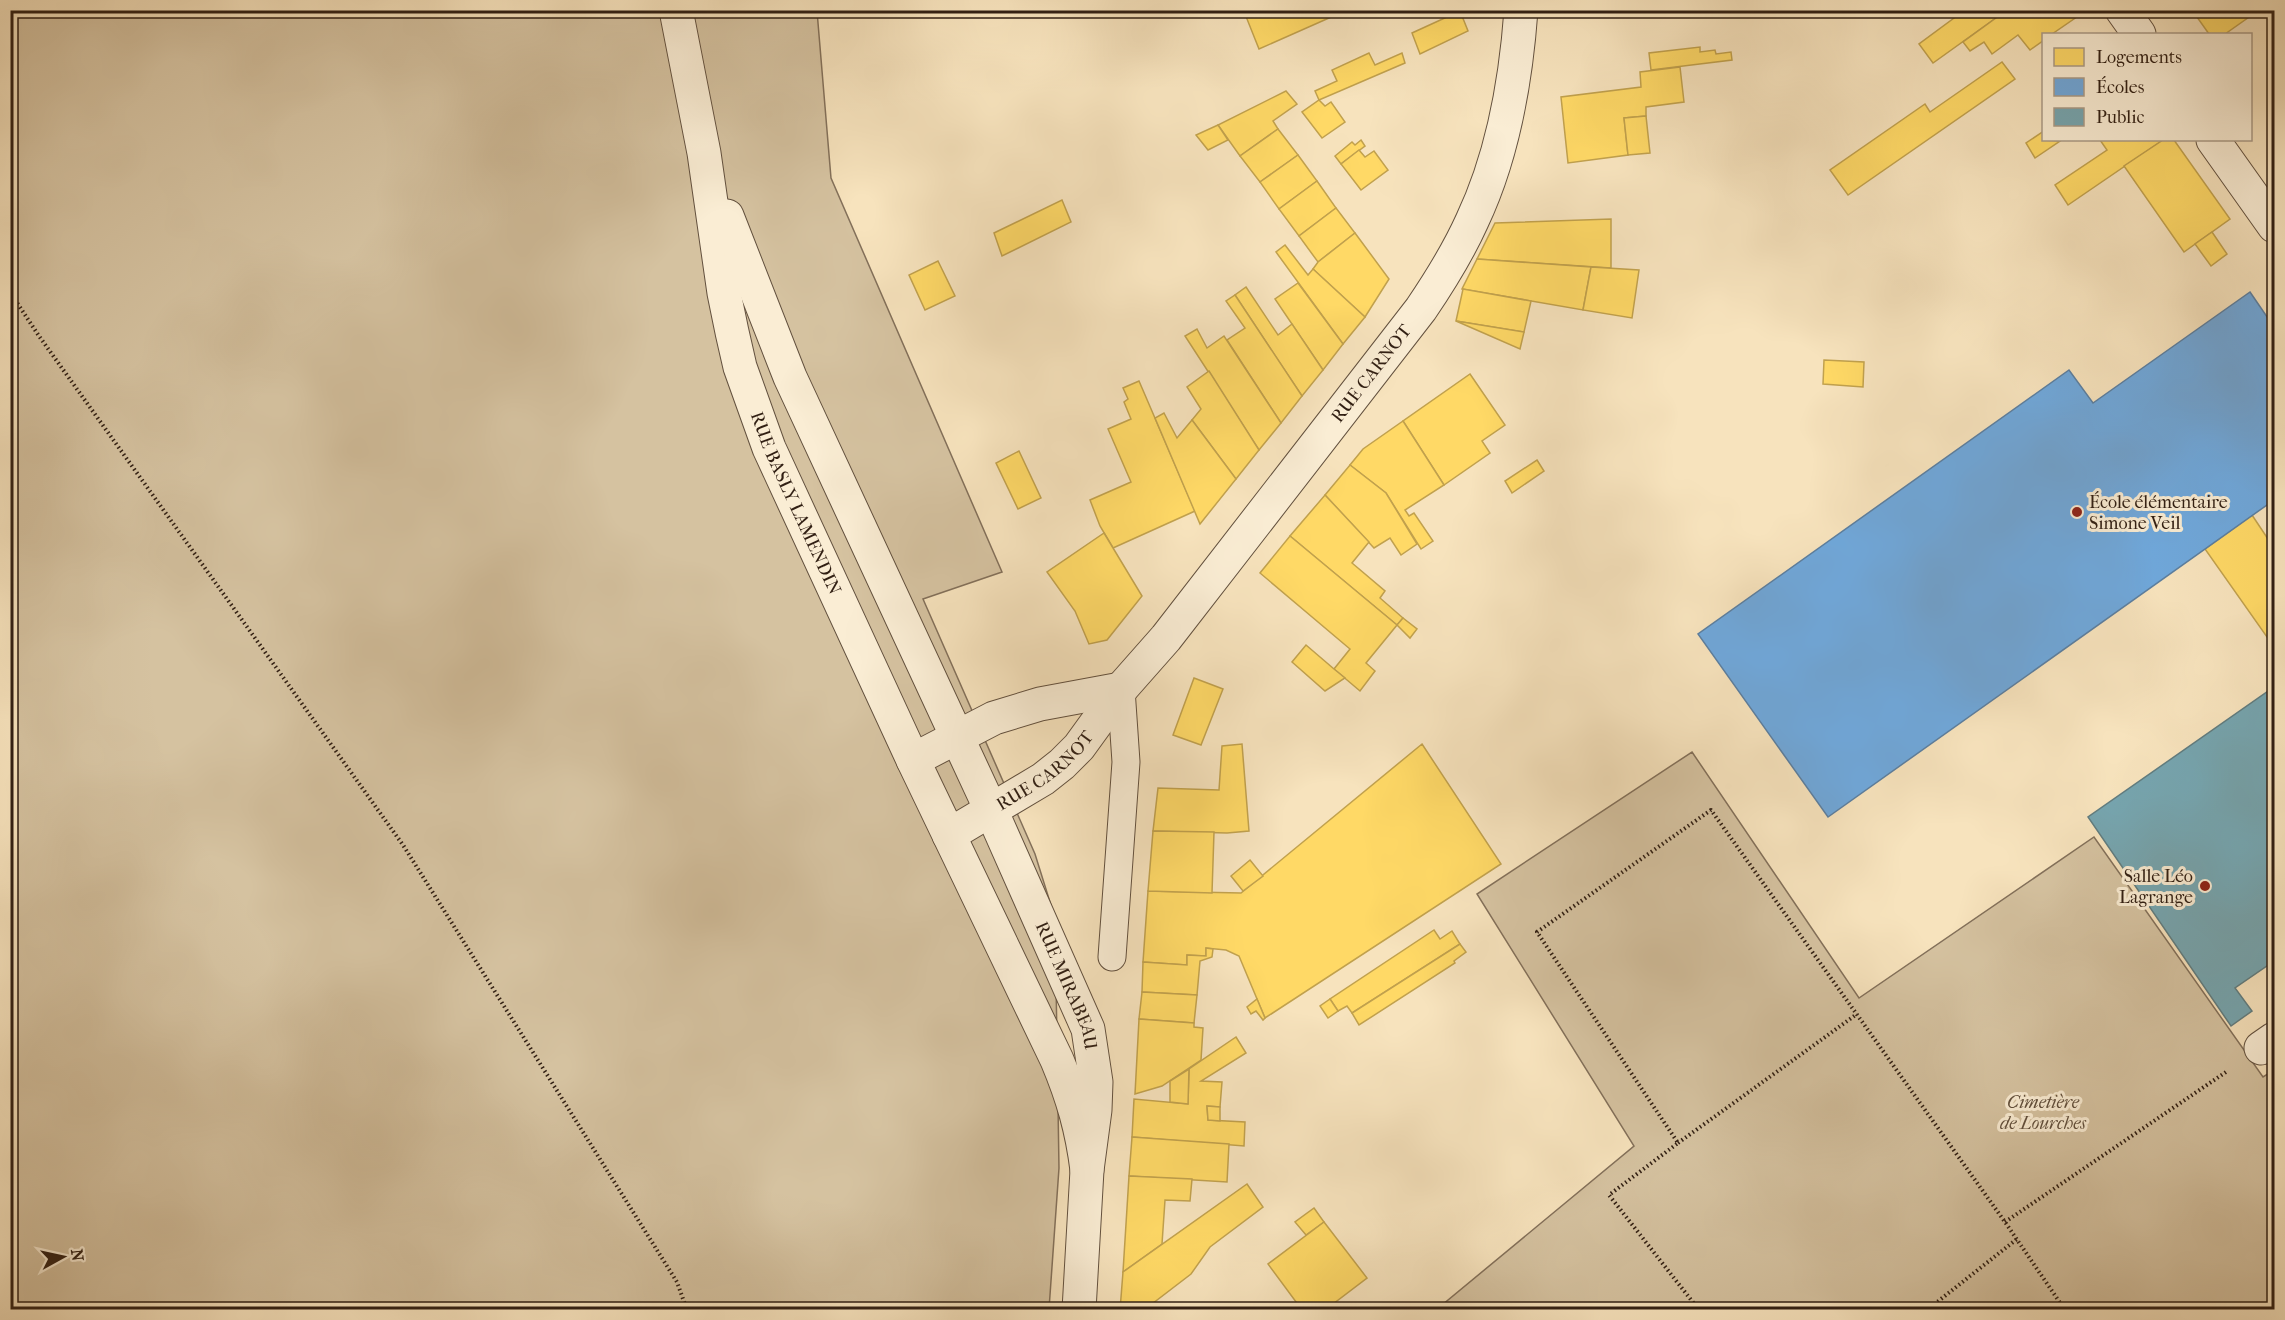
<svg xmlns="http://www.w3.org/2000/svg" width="2285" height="1320" font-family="'IM FELL French Canon',serif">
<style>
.green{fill:#d5c2a0;stroke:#83705a;stroke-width:1.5}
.homes{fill:#ffd966;stroke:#c1a14d;stroke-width:1.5}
.schools{fill:#6fa8dc;stroke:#5c7fa0;stroke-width:1.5}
.public{fill:#76a5af;stroke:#617d80;stroke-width:1.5}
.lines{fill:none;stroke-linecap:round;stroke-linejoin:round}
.service-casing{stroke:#62503e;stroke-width:29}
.minor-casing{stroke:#62503e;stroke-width:35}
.tertiary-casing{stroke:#62503e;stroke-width:35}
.path{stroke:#311f13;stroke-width:4;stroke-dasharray:1.5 3;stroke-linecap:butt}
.service{stroke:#faedd4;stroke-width:27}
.minor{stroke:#faedd4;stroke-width:33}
.tertiary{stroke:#faedd4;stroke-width:33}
.poi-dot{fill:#8f2418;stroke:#faedd4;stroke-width:2}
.labels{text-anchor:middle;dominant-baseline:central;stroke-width:6;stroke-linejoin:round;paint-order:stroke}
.street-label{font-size:18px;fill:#311f13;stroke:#faedd4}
.poi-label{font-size:18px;fill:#311f13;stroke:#faedd4;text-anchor:start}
.park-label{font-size:18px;font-style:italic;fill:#62503d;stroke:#faedd4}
</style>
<rect width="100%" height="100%" fill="#f7e3bd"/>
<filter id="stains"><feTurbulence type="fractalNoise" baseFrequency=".00333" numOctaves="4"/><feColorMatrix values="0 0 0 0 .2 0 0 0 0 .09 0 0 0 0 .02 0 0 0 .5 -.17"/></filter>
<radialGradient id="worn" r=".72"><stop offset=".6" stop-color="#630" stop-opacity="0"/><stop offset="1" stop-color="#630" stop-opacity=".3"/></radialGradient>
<g class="green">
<path d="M10,11H817L831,178L1002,572L923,599L1035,854L1055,918L1059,1168L1049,1309H11Z"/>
<path d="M1692,752L1859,998L2094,837L2263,1077L2274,1070V1309L1436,1310L1634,1146L1477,894Z"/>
</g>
<g class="homes">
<path d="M1254,10H1347L1259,49L1245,14Z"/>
<path d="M1555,10H1601V16L1555,13Z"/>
<path d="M1965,10H2007L1933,63L1919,44Z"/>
<path d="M2007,10H2083L2084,12L2052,34H2044V40L2030,50L2018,35L1992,54L1984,42L1970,51L1963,42Z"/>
<path d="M2192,10H2259L2225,34H2209Z"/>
<path d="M1460,11L1468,31L1420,54L1412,33Z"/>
<path d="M1700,47V52L1715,50L1716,54L1731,52L1732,60L1651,70L1649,53Z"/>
<path d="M1369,53L1375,65L1402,53L1405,63L1319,100L1315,91L1337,81L1332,70Z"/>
<path d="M2002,62L2015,79L1848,195L1830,170L1925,104L1930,112Z"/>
<path d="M1680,67L1684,102L1646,107V116L1624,118L1628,155L1568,163L1561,97L1641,87L1640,72Z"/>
<path d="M1286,91L1297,104L1273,121L1278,129L1240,156L1218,125Z"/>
<path d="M1319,100L1325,106L1331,102L1345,122L1322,138L1302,112Z"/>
<path d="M1646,116L1650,153L1628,155L1624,118Z"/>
<path d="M1218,125L1228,140L1208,150L1196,135Z"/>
<path d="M1278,129L1298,155L1260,182L1240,156Z"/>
<path d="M2044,131V140L2060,141L2035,158L2026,143Z"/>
<path d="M1361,140L1365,146L1341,164L1335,156L1352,142L1355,145Z"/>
<path d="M2100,140H2163L2068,205L2055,185L2107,150Z"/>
<path d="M2163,140H2174L2230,219L2184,252L2124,166Z"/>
<path d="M1359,150L1365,157L1374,151L1388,170L1361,190L1341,164Z"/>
<path d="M1298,155L1317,181L1279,209L1260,182Z"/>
<path d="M1317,181L1336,208L1299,236L1279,209Z"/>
<path d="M1062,200L1071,222L1002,256L994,233Z"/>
<path d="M1336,208L1355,233L1318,262L1299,236Z"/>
<path d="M1611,219V268L1477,259L1495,223Z"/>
<path d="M2212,232L2227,254L2211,266L2195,244Z"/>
<path d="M1355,233L1389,279L1365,317L1313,269L1318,262Z"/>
<path d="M1285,245L1308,275L1313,269L1365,317L1343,344L1276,252Z"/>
<path d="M1477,259L1591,267L1583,310L1462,289Z"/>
<path d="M938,261L955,296L925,310L909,275Z"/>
<path d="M1591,267L1639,270L1632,318L1583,310Z"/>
<path d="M1298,283L1343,344L1323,370L1275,299Z"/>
<path d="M1246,287L1278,335L1292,324L1323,370L1302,396L1235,295Z"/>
<path d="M1463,289L1531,301L1524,332L1456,321Z"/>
<path d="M1235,295L1302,396L1281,423L1227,340L1245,328L1226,301Z"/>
<path d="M1456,321L1524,332L1520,349Z"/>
<path d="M1197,329L1207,348L1224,336L1281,423L1259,450L1185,336Z"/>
<path d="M1824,360L1864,362L1863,387L1823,384Z"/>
<path d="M1209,371L1259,450L1236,479L1192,420L1201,409L1187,387Z"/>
<path d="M1470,374L1505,425L1482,441L1490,453L1444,485L1403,421Z"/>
<path d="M1139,381L1195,511L1113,548L1100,526L1090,500L1131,482L1108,429L1131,419L1124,402L1128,399L1123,388Z"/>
<path d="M1164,413L1177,438L1192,420L1236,479L1200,524L1155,418Z"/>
<path d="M1403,421L1444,485L1405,510L1409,516L1414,513L1433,541L1421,549L1386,493L1350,465L1363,449Z"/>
<path d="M1019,451L1041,498L1018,509L996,463Z"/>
<path d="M1537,460L1544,471L1512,493L1505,481Z"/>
<path d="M1350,465L1386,493L1417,544L1401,555L1390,538L1374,548L1325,495Z"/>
<path d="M1325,495L1369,542L1352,563L1385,591L1380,598L1403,618L1397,625L1290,536Z"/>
<path d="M2252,515L2274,548V647L2205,549Z"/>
<path d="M1104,533L1142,596L1107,640L1089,644L1075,611L1047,572Z"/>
<path d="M1290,536L1397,625L1366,663L1375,671L1360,691L1334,669L1350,649L1260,573Z"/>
<path d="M1403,618L1417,629L1410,638L1397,625Z"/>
<path d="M1306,645L1334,669L1345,678L1325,691L1292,662Z"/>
<path d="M1194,678L1223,689L1201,745L1173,735Z"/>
<path d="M1242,744L1249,831L1227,833L1153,831L1158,788L1219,790L1222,746Z"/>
<path d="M1422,744L1501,864L1265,1018L1239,956L1226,950L1206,948V956L1187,955V965L1143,962L1148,891L1241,893Z"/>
<path d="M1153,831L1214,832L1212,893L1148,891Z"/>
<path d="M1250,860L1263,876L1243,891L1231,876Z"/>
<path d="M1434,930L1440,939L1452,931L1460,944L1352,1013L1347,1006L1338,1011L1330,999Z"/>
<path d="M1460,944L1466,952L1454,961L1455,963L1359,1025L1352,1013Z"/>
<path d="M1206,948L1213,949L1212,957L1200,961L1197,995L1142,992L1143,962L1187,965V955L1206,956Z"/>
<path d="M1142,992L1197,995L1194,1023L1139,1019Z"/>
<path d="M1257,999L1265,1018L1263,1020L1256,1011L1251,1014L1247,1007Z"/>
<path d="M1330,999L1338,1011L1328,1018L1320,1006Z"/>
<path d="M1139,1019L1194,1023V1027L1203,1028L1201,1060L1162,1086L1135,1094Z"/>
<path d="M1236,1037L1246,1053L1201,1081L1222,1082L1220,1107L1207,1106L1208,1120L1245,1122L1244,1146L1132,1137L1134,1099L1188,1104L1189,1069Z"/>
<path d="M1189,1069L1188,1104L1170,1102V1081Z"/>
<path d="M1207,1106L1220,1107V1121L1208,1120Z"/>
<path d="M1132,1137L1229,1144L1227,1182L1129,1176Z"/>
<path d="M1129,1176L1192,1179L1190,1201L1165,1200L1162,1244L1123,1272Z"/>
<path d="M1247,1184L1263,1207L1210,1247L1191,1274L1144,1310H1120L1123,1272Z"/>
<path d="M1314,1208L1324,1222L1306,1235L1295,1222Z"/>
<path d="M1324,1222L1367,1278L1325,1310H1302L1268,1264Z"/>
</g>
<path class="schools" d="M2250,292L2274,327V500L1828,817L1698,634L2069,370L2093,403Z"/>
<path class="public" d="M2274,687V961L2235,988L2252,1011L2231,1026L2088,817Z"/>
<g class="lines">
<defs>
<path id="service" d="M1112,957L1126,762L1121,689"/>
<g id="minor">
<path d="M2122,10L2139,34"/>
<path d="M2213,140L2274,226"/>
<path d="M2261,1048L2274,1039"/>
</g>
<g id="tertiary">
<path id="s1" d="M676,10L704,153L724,293L732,332L740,367L769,448L913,760L1057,1060C1073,1098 1082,1130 1087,1170"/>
<path id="s2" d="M727,216L790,377L991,810L1088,1029L1096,1082L1095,1110L1087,1170L1079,1310"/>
<path d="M913,760L994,718L1040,704L1121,689"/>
<path id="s3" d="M949,835L1043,779L1062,764L1079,747L1121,689L1166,638L1421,309C1440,281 1458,252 1472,221C1502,158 1516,80 1521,10"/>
</g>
</defs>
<use href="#service" class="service-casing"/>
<use href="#minor" class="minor-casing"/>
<use href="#tertiary" class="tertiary-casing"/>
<g class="path">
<path d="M10,292L39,336L403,845L677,1282L687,1310"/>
<path d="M1678,1143L1857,1014"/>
<path d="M2005,1222L2226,1072"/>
<path d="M1699,1310L1609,1195L1678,1143L1537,932L1711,810L2005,1222L2065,1310"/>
<path d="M1927,1310L2017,1239"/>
</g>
<use href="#service" class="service"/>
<use href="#minor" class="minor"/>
<use href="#tertiary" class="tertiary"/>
</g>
<g class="poi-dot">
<circle cx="2077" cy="512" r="6"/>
<circle cx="2205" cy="886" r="6"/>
</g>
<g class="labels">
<g class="street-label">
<text stroke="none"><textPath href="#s3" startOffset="632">RUE CARNOT</textPath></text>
<text stroke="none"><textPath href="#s1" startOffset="510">RUE BASLY LAMENDIN</textPath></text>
<text stroke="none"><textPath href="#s3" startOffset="116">RUE CARNOT</textPath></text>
<text stroke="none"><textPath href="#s2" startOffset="842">RUE MIRABEAU</textPath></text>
</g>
<g class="poi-label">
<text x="2089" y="502">École élémentaire<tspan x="2089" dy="21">Simone Veil</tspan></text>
<text x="2193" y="876" text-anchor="end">Salle Léo<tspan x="2193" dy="21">Lagrange</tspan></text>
</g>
<g class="park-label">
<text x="2043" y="1102">Cimetière<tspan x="2043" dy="21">de Lourches</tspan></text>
</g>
</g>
<rect width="2285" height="1320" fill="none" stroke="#f7e3bd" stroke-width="36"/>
<rect x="12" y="12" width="2261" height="1296" fill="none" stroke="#311f13" stroke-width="3"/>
<rect x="18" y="18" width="2249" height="1284" fill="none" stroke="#311f13" stroke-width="1.5"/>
<rect x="2042" y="33" width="210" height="108" fill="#faedd4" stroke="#aa9b87" stroke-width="1.5"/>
<rect x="2054" y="48" width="30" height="18" fill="#ffd966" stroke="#aa9b87" stroke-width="1.5"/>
<text x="2096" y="63" font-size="18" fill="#311f13">Logements</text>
<rect x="2054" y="78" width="30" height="18" fill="#6fa8dc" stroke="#aa9b87" stroke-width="1.5"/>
<text x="2096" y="93" font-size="18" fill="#311f13">Écoles</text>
<rect x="2054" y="108" width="30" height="18" fill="#76a5af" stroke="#aa9b87" stroke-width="1.5"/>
<text x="2096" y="123" font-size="18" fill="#311f13">Public</text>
<g transform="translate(63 1257) rotate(82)" stroke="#faedd4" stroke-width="4.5" paint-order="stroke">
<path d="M0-4.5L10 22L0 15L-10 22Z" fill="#311f13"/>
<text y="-9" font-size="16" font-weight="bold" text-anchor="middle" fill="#311f13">N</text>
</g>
<rect width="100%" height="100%" filter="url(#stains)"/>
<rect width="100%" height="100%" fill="url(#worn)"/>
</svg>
